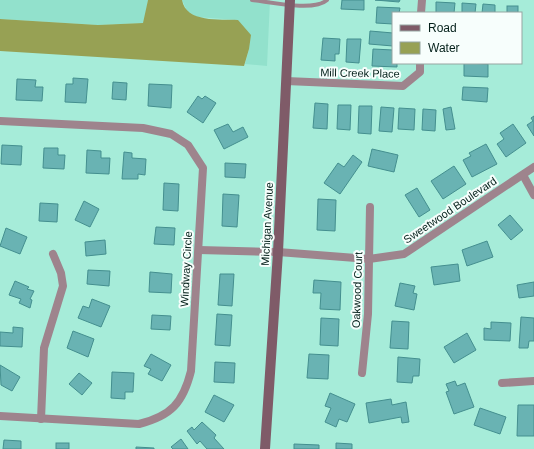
<svg xmlns="http://www.w3.org/2000/svg" width="534" height="449" font-family="Helvetica,sans-serif">
<style>
.built{fill:#92e1cc}
.water{fill:#97a154}
.building{fill:#69b3b3;stroke:#448f8f}
.lines{fill:none;stroke-linecap:round;stroke-linejoin:round}
.service{stroke:#9e848d;stroke-width:4}
.minor{stroke:#9e848d;stroke-width:8}
.secondary{stroke:#7f5b68;stroke-width:10}
.labels{text-anchor:middle;dominant-baseline:central;stroke-width:4;stroke-linejoin:round;paint-order:stroke}
.street-label{font-size:11px;fill:#04201a;stroke:#f7fefc}
</style>
<rect width="100%" height="100%" fill="#a6ecd9"/>
<g class="built">
<path d="M0,0H148L144,23L98,25L0,19Z"/>
<path d="M182,0H270L267,66L245,64L249,49L238,20L197,17L187,11Z"/>
</g>
<path class="water" d="M148,0H182C186,23 220,19 238,20L251,35L249,49L244,66L0,51V19L98,25L143,23Z"/>
<g class="building">
<path d="M342,0H364V10L341,9Z"/>
<path d="M375,0H400L399,2Z"/>
<path d="M436,2L455,3L454,13H436Z"/>
<path d="M462,3L476,4L475,13H462Z"/>
<path d="M483,4L495,5V13H482Z"/>
<rect x="507" y="6" width="11" height="7"/>
<path d="M377,7L400,8L399,13H393V24L376,23Z"/>
<path d="M370,31L393,33V46L369,44Z"/>
<path d="M323,38L340,39L339,54H335V61L321,60Z"/>
<path d="M347,39H361L359,63L346,62Z"/>
<path d="M373,49L393,50V63H397V67L372,66Z"/>
<path d="M464,63L488,64V77L464,76Z"/>
<path d="M73,78L88,79L86,103L65,102L66,84H73Z"/>
<path d="M17,79L36,80L35,87H43L42,101L16,100Z"/>
<path d="M113,82L127,83L126,100L112,99Z"/>
<path d="M149,84L172,85L171,108L148,106Z"/>
<path d="M463,87L488,88L487,102L462,100Z"/>
<path d="M198,96L202,99L205,96L216,103L203,123L187,112Z"/>
<path d="M315,103L328,104L327,129L313,128Z"/>
<path d="M338,105H351L350,130L337,129Z"/>
<path d="M359,106H372L371,134L358,133Z"/>
<path d="M381,107L394,108L392,132L379,131Z"/>
<path d="M451,107L455,129L446,130L443,109Z"/>
<path d="M399,108L415,109L414,130L398,129Z"/>
<path d="M423,109L436,110L435,131L422,130Z"/>
<path d="M534,116V136L527,125L533,121L531,118Z"/>
<path d="M228,124L233,132L243,127L248,137L224,149L214,130Z"/>
<path d="M513,124L526,143L506,157L497,144L504,139L500,133Z"/>
<path d="M486,144L497,164L472,177L463,160L471,156L469,153Z"/>
<path d="M2,145L22,146L21,165L1,164Z"/>
<path d="M44,148H58V155H65L64,169L43,168Z"/>
<path d="M372,149L398,155L394,172L368,166Z"/>
<path d="M87,150L101,151V158H110L109,174L86,173Z"/>
<path d="M124,152L132,153V158L146,159L145,175L138,174V179H122Z"/>
<path d="M353,155L362,162L340,194L324,183L338,163L344,167Z"/>
<path d="M225,163L246,164L245,178L225,177Z"/>
<path d="M454,166L466,184L443,199L431,181Z"/>
<path d="M164,183L179,184L178,211L163,210Z"/>
<path d="M417,188L430,210L419,217L405,195Z"/>
<path d="M223,194L239,195L237,227L222,226Z"/>
<path d="M318,199L336,200L335,231L317,230Z"/>
<path d="M84,201L99,209L90,227L75,220Z"/>
<path d="M40,203L58,204L57,222L39,221Z"/>
<path d="M510,215L523,230L511,240L498,225Z"/>
<path d="M156,227L175,228L174,245L154,244Z"/>
<path d="M6,228L27,237L20,254L0,246Z"/>
<path d="M105,240L106,254L86,256L85,242Z"/>
<path d="M487,241L493,257L467,266L462,250Z"/>
<path d="M458,264L460,281L434,285L431,267Z"/>
<path d="M88,270L110,271L109,286L87,284Z"/>
<path d="M150,272L172,274L171,293L149,292Z"/>
<path d="M220,274H234L232,306L218,305Z"/>
<path d="M314,280L341,282L340,310L320,309L321,293H313Z"/>
<path d="M15,281L29,287L27,289L34,291L30,299L32,300L30,308L19,303L21,299L9,295Z"/>
<path d="M534,282V296L519,298L517,285Z"/>
<path d="M400,283L415,286L413,293L417,294L414,310L395,306Z"/>
<path d="M92,299L110,306L101,327L78,318L83,306L89,308Z"/>
<path d="M217,314L232,315L230,346L215,345Z"/>
<path d="M152,315L171,316L170,330L151,329Z"/>
<path d="M521,317L534,318V341H529L528,348H519Z"/>
<path d="M321,318L339,319L338,346L320,345Z"/>
<path d="M392,321L409,322L408,349L390,348Z"/>
<path d="M491,322L511,323L510,341L484,340V328L491,329Z"/>
<path d="M13,327L23,328L22,347L0,346V332L13,333Z"/>
<path d="M73,331L94,339L88,357L67,348Z"/>
<path d="M467,333L476,350L454,363L444,347Z"/>
<path d="M151,354L171,365L162,381L148,374L151,369L144,366Z"/>
<path d="M309,354L329,355L328,379L307,378Z"/>
<path d="M398,357L420,359L419,376H413L412,383L397,382Z"/>
<path d="M215,362L235,363L234,383L214,382Z"/>
<path d="M0,365L20,377L12,391L1,385Z"/>
<path d="M112,372L134,373L133,392H125V399L111,398Z"/>
<path d="M79,373L92,383L82,395L69,384Z"/>
<path d="M455,381L457,386L465,383L474,407L454,414L446,392L449,391L446,384Z"/>
<path d="M330,393L355,404L347,422L339,419L336,427L325,422L331,408L325,406Z"/>
<path d="M214,395L234,405L224,422L205,412Z"/>
<path d="M391,399L392,405L406,402L409,422L402,423L401,417L369,423L366,403Z"/>
<path d="M518,405H534V436H517Z"/>
<path d="M480,408L506,417L500,434L474,425Z"/>
<path d="M202,422L216,435L214,438L224,449H207L200,441L197,444L187,431L192,427L194,430Z"/>
<path d="M181,439L188,449H173L171,447Z"/>
<path d="M4,440L21,441V449H3Z"/>
<rect x="56" y="443" width="13" height="6"/>
<path d="M336,443L352,444V449H336Z"/>
<path d="M294,444L319,445V449H294Z"/>
<path d="M136,447L154,448V449H136Z"/>
</g>
<g class="lines">
<path class="service" d="M252,0C270,2 314,12 327,0"/>
<g class="minor">
<path d="M421,13L422,0"/>
<path d="M286,81L403,86L420,72V63"/>
<path d="M0,121L143,128L171,134L188,145L203,168L191,371C183,403 171,416 139,424L0,416"/>
<path d="M523,175L534,195"/>
<path d="M199,250L278,252L369,259L404,254L534,167"/>
<path d="M362,373L368,314L370,207"/>
<path d="M502,383L534,381"/>
<path d="M41,419L44,348L63,286L61,273L53,254"/>
</g>
<path class="secondary" d="M265,449L278,252L290,0"/>
</g>
<g class="labels">
<g class="street-label">
<text transform="translate(360 73) rotate(1)">Mill Creek Place</text>
<text transform="translate(450 210) rotate(-34)">Sweetwood Boulevard</text>
<text transform="translate(267 224) rotate(-87)">Michigan Avenue</text>
<text transform="translate(186 269) rotate(-87)">Windway Circle</text>
<text transform="translate(357 290) rotate(-88)">Oakwood Court</text>
</g>
</g>
<rect x="392" y="12" width="130" height="52" fill="#f7fefc" stroke="#96a5a2"/>
<rect x="400" y="25" width="20" height="6" fill="#7f5b68" stroke="#96a5a2"/>
<text x="428" y="32" font-size="12" fill="#04201a">Road</text>
<rect x="400" y="42" width="20" height="12" fill="#97a154" stroke="#96a5a2"/>
<text x="428" y="52" font-size="12" fill="#04201a">Water</text>
</svg>
